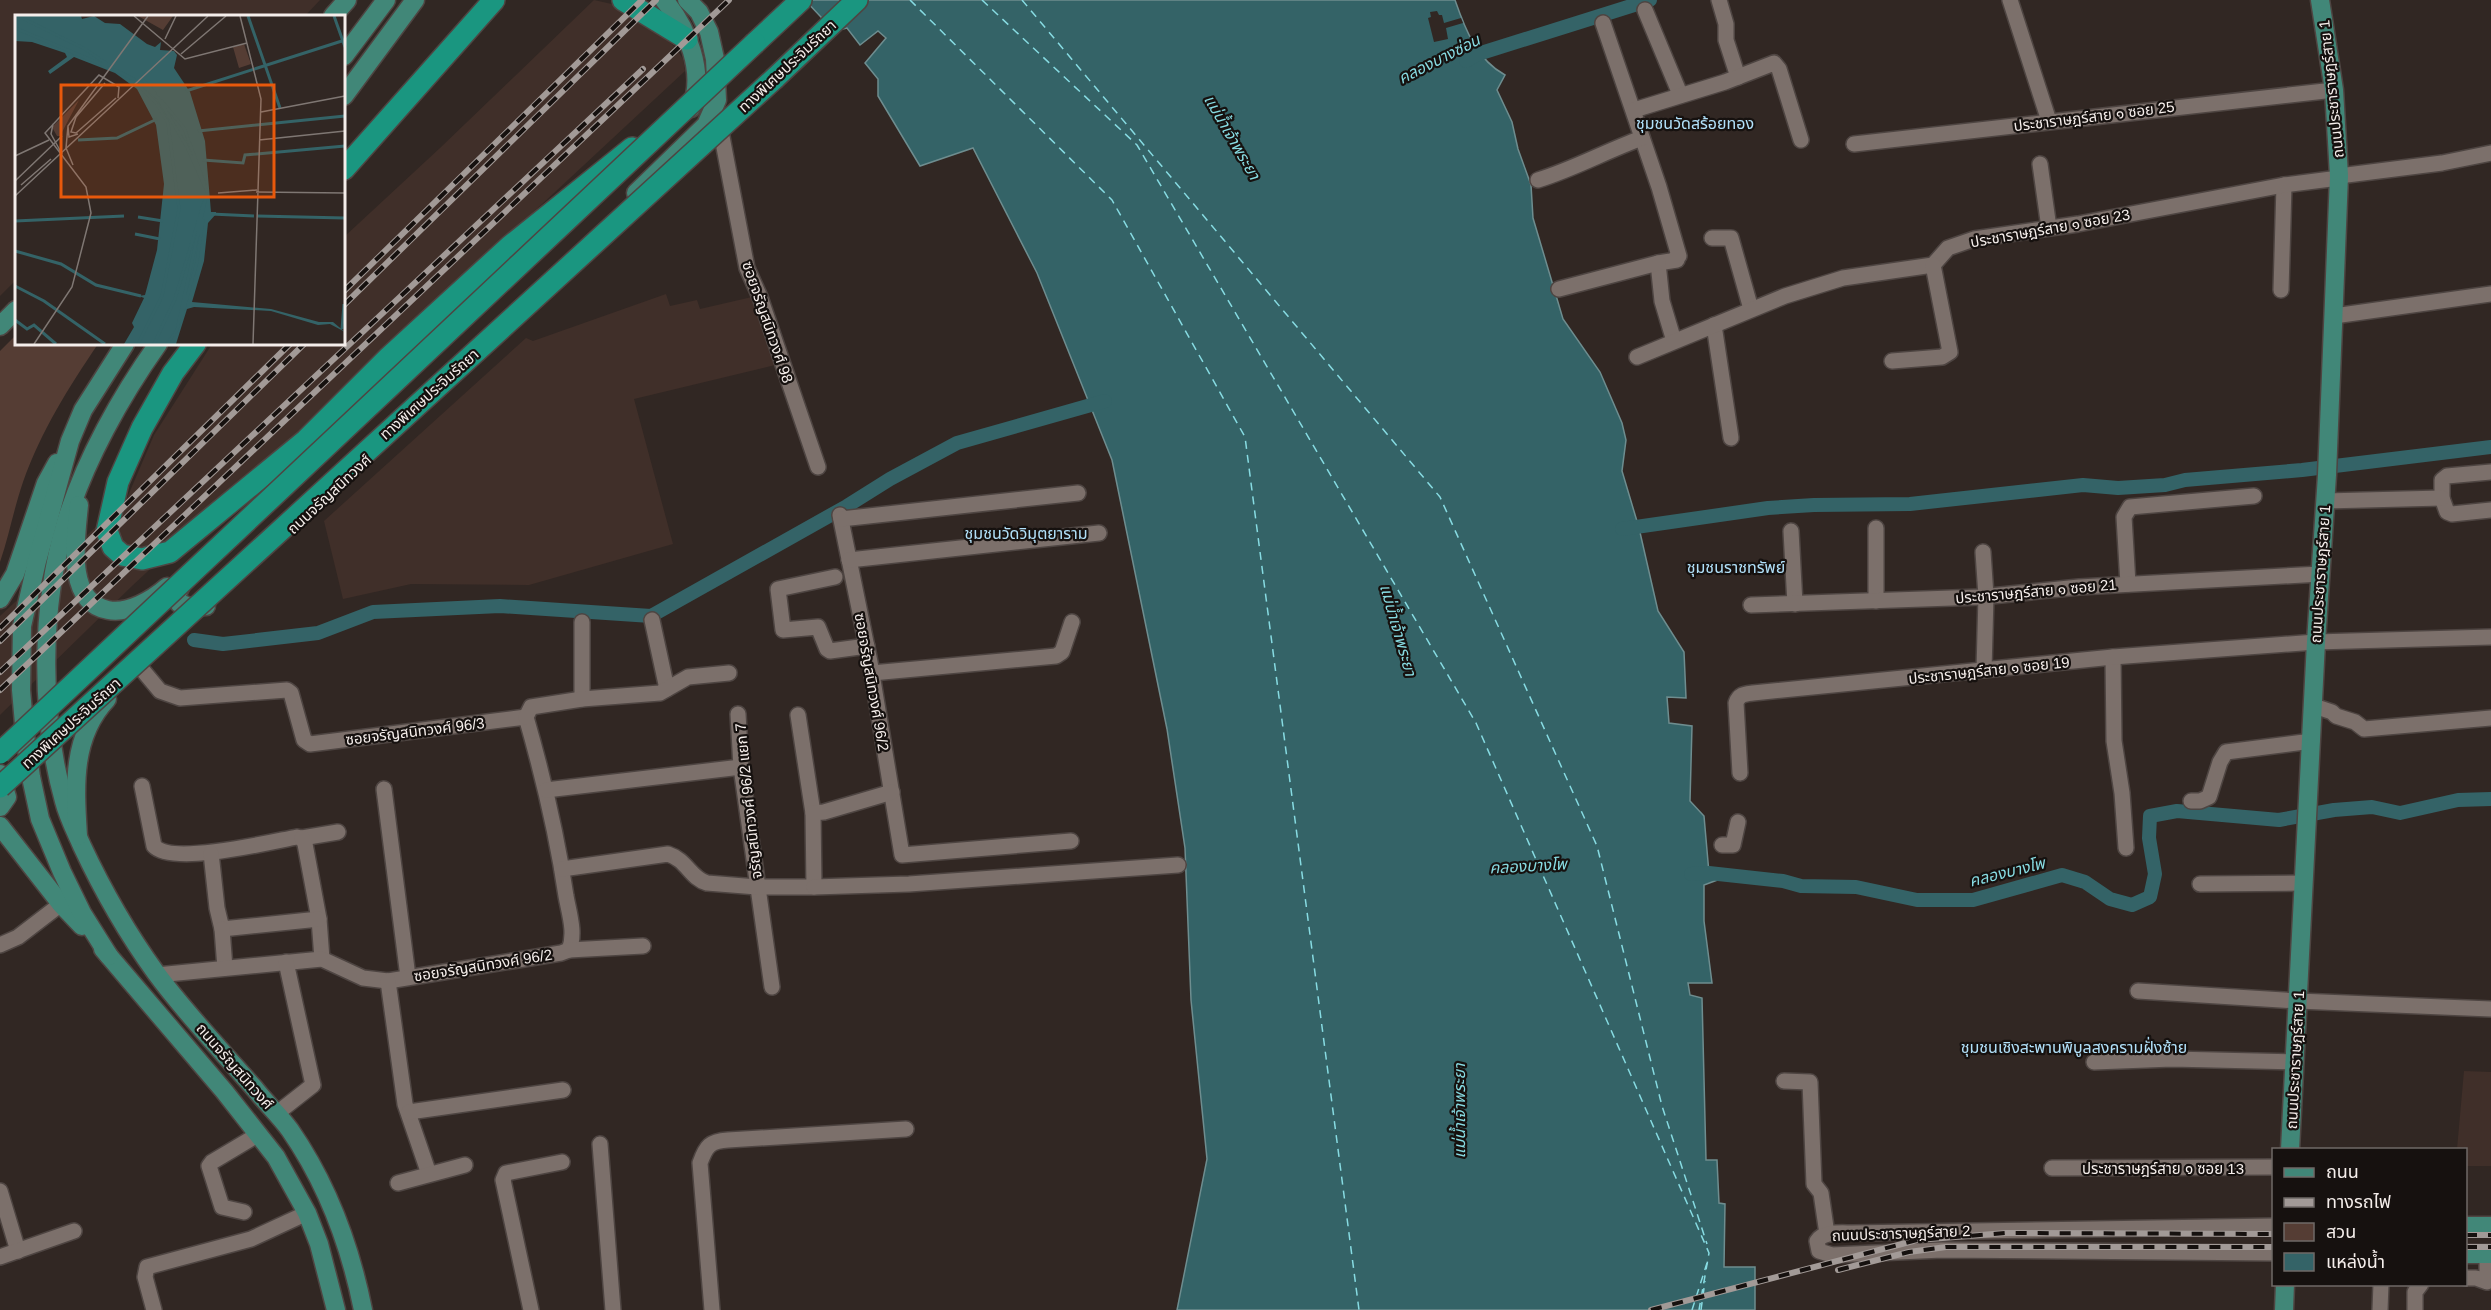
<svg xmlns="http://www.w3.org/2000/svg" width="2491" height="1310" font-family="Helvetica,'Noto Sans Thai',sans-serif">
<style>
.built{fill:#402f29}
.green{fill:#553d34}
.water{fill:#346367;stroke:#6e8d8f;stroke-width:1.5}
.pier{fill:#312723}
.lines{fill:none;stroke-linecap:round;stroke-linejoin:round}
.canal{stroke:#346367;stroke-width:14}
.ferry{stroke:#87dbe2;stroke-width:1.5;stroke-dasharray:8 6;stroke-linecap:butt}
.minor-casing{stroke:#4e4542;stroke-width:18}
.major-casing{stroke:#4e4542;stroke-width:21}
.highway-casing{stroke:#4e4542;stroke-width:24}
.minor{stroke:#7c706b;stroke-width:15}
.major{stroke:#418778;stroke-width:18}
.highway{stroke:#1a9680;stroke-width:21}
.rail-casing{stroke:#a29a97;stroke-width:6}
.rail{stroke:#16110f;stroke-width:4;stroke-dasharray:11;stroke-linecap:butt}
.highway-bridge-casing{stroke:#4e4542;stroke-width:24;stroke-linecap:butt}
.highway-bridge{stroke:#1a9680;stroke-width:21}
.labels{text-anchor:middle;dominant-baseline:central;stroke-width:4.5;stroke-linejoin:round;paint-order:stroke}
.street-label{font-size:15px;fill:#f5eeeb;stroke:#16110f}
.water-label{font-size:16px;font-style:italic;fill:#87dbe2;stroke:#16110f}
.neighbourhood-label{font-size:16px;fill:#b1e0f9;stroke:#16110f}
.inset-river{fill:none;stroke:#346367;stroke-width:3}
.inset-road{fill:none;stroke:#7f7773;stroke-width:1.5}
.view{fill:#e8590c;fill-opacity:0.15;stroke:#e8590c;stroke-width:3}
.inset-edge{fill:none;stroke:#f5eeeb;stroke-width:3}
</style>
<rect width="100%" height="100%" fill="#312723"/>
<g class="built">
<path d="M0,0H320L305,16H16V280L0,296Z"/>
<path d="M594,0L616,5L648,24L675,47L683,59L685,71L132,586L0,715V616L127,498L154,435L212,344H344V237L440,148Z"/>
<path d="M666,294L670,306L697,300L700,309L752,297L775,365L634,399L673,544L529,585L411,584L343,599L324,521L526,338L533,341Z"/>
<path d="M2464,1071L2491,1072V1166H2466V1150L2457,1149Z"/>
</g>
<path class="green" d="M16,335V344H98C69,387 41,431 23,482C14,508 9,536 0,562V351Z"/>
<path class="water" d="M805,0H1455C1465,29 1477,60 1505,75L1497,90L1512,122L1518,149L1531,185L1533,218L1563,319L1600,372L1622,423L1626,440L1622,471L1639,528L1658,611L1684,652L1686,698L1667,697L1669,723L1692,726L1690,801L1704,816L1709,873L1720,879L1704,885V921L1712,983H1688L1690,995L1702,998L1706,1160H1717L1719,1203L1725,1204L1724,1267H1755V1310H1177L1207,1159L1191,1000L1185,848L1167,729L1112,460L1037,273L973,148L920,166L878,96V79L865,63L886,38L878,31L860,45L847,28L834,31Z"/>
<path class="pier" d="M1437,11L1439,15H1442L1444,23L1461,18L1463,23L1446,28L1448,39L1434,42L1428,18L1431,17L1430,12Z"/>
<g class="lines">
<g class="canal">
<path d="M1466,61L1478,54L1650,0"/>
<path d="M1622,529L1768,508L1814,505L1910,504L2083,485L2118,488L2165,485L2185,480L2302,470L2491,447"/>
<path d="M194,640L223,644L318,633L373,612L500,606L651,616L847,506L890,479L957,443L1105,401"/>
<path d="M1691,874L1709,873L1783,881L1801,886L1856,887L1917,900H1973L2062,875L2085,882L2110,899L2132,905L2150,897L2155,874L2149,838L2150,816L2177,811L2279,820L2334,810L2372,807L2400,813L2458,800L2491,799"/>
</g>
<g class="ferry">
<path d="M910,0L1112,200L1245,437L1359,1310"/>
<path d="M982,0L1137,145L1476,723L1709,1253L1699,1310"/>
<path d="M1022,0L1440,497L1597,846L1662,1106L1707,1244"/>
<path d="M1692,1310L1707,1263"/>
<path d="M1701,1310L1705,1281"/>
</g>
<defs>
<g id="minor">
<path d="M1719,0L1726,24V40L1738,77"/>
<path d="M2010,0L2049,121"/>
<path d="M1645,10L1680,94"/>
<path d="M1603,23L1659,187L1679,256L1676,257L1677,260L1658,263L1662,301L1674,341"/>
<path d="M1634,110L1725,82L1774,63L1779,69L1801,140"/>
<path d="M719,121L747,268L760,297L818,467"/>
<path d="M1854,144L2334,90"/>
<path d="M2040,164L2049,228"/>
<path d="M2339,176L2442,163L2491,153"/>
<path d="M1538,180C1574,169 1606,151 1642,138"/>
<path d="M1712,238H1731L1751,309"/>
<path d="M1559,289L1658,263"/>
<path d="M2281,290L2284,185"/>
<path d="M2334,316L2491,294"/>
<path d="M1714,325L1731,438"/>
<path d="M1637,357L1785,296L1843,278L1933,265L1948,248L1974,239L2078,224L2284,185L2339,178"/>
<path d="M1892,361L1942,357L1950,352L1933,265"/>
<path d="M2491,472L2447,476L2442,480V498L2447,512L2452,514L2491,510"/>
<path d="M2325,501L2442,498"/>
<path d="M840,515L870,662L902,855L1071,841"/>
<path d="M841,519L1078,493"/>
<path d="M1791,531L1795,604"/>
<path d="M1983,552L1986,596L1984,670"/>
<path d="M849,560L1099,533"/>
<path d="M835,577L778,589L783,630L818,627L827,649L830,651L867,646"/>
<path d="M2128,584L2124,517L2130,507L2254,496"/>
<path d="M1876,601V528"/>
<path d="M1751,605L1981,597L2079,587L2321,574"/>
<path d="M652,620L667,689"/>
<path d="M582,622V699"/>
<path d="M2113,657L2114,741L2122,793L2126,848"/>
<path d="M140,667L160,691L180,698L287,690L291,693L304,740L310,744L526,717"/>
<path d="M872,673L1056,656L1062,652L1072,622"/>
<path d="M2314,706L2332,712L2336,716L2355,722L2364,729L2491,718"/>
<path d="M738,714L741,767L772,987"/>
<path d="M798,715L813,813"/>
<path d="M526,717C543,776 557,835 566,896C569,913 576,933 569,950"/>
<path d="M526,717L531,707L582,699L660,693L688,677L729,673"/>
<path d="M1740,773L1736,703C1739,694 1745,694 1753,693L2113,657L2316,642L2491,637"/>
<path d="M142,786L154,846C172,866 270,842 297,837L302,838L338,832"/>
<path d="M384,789L408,977"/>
<path d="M546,790L741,767"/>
<path d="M2191,801H2200L2209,797L2220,762L2226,752L2312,741"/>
<path d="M302,838L305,844L319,919L322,959"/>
<path d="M1722,845H1733L1738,822"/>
<path d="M211,853L217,908L222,929L319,919"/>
<path d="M562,869L668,854C687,860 690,878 707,883L757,887H814L813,813L824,812L892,792"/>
<path d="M2200,884L2304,883"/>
<path d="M814,887L909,884L1178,865"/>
<path d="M222,929L225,968"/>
<path d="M0,945L18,937L61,904"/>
<path d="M157,975L322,959L363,978L388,981L561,953L569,950L643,946"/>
<path d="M388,981L405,1104L429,1174"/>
<path d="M2138,991L2298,1001L2491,1009"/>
<path d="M2094,1062L2172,1059L2295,1062"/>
<path d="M1784,1081L1810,1082L1814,1184L1821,1193L1827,1234"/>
<path d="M409,1112L563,1090"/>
<path d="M276,1114L313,1085L286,962"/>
<path d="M600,1144L613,1310"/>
<path d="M2052,1168L2274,1167"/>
<path d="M398,1183L465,1165"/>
<path d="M0,1191L18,1251"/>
<path d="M244,1212L222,1207L209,1166L212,1162L259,1134"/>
<path d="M2274,1226L1852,1233C1841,1233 1823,1231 1817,1241L1819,1251L1832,1255L1942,1250L2274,1253"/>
<path d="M0,1257L74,1231"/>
<path d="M2466,1278H2476L2487,1282V1254"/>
<path d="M154,1310L145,1277L147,1267L251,1239L307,1213"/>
<path d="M531,1310L503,1180L506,1173L562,1162"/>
<path d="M712,1310L700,1163C706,1146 710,1141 728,1140L906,1129"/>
<path d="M2380,1310L2381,1284"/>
<path d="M2415,1310V1292L2421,1284"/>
</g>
<g id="major">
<path d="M664,0C687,27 706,73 691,108"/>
<path d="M333,16L347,0"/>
<path d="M344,56L386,0"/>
<path d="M344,96L415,0"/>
<path d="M636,193L706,125L717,100L715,59L709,32L699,12L687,0"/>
<path d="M0,326L16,310"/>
<path d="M158,344C121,396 85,460 66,522C40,607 40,716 64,801C68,817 76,832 82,846C103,891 127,933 156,973C186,1014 222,1051 255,1089C266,1103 280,1116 290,1130C328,1185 350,1245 363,1310"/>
<path d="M79,505C76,538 65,602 108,610C128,614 152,600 167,587"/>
<path d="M184,579L176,596L179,603L190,607L206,606"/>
<path d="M0,599L15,574L46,483L57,463"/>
<path d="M0,774L7,797L0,807"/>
<path d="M0,826L61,904L82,926"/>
<path d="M78,836C75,788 71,737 107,699"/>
<path d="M103,949L224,1091L276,1157L307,1213L319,1244L336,1310"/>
<path d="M109,956L82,913L62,872L40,819L31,777L25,735L21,690L22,626L37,561L70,441L83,410L125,344"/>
<path d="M2290,1150L2316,642L2327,475L2339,176L2334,90L2320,0"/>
<path d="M2466,1226H2491"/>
<path d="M2466,1254H2491"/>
<path d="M2284,1310L2285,1284"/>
</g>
<g id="highway">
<path d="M623,0L687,39"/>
<path d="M755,43L801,0"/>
<path d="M775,78L857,0"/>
<path d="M344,169L494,0"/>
<path d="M195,344L173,373L142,428L118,482L107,531L113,547L122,555L142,559L170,552L306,440L389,357L510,246L632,148"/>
</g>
</defs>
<use href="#minor" class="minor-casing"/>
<use href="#major" class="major-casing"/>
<use href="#highway" class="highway-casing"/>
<use href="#minor" class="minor"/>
<use href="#major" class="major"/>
<use href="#highway" class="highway"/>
<defs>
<g id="rail">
<path d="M344,291L642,0"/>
<path d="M344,305L656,0"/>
<path d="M0,628L290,344"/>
<path d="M0,641L304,344"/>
<path d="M0,672L643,69"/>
<path d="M0,690L729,0"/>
<path d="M2466,1235H2491"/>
<path d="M2466,1247H2491"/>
<path d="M1838,1270L1909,1252L1946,1247H2274"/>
<path d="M1651,1310L1917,1240L2006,1233L2274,1234"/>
</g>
</defs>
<use href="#rail" class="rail-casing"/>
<use href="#rail" class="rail"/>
<defs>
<g id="highway-bridge">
<path d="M0,753L755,43"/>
<path d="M0,787L775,78"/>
</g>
</defs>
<use href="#highway-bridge" class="highway-bridge-casing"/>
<use href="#highway-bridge" class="highway-bridge"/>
</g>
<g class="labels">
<g class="street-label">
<text transform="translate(787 66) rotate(-43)">ทางพิเศษประจิมรัถยา</text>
<text transform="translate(2331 89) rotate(-96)">ถนนประชาราษฎร์สาย 1</text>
<text transform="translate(2094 116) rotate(-7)">ประชาราษฎร์สาย ๑ ซอย 25</text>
<text transform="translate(2050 228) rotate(-10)">ประชาราษฎร์สาย ๑ ซอย 23</text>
<text transform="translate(768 322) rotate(71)">ซอยจรัญสนิทวงศ์ 98</text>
<text transform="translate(429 394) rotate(-42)">ทางพิเศษประจิมรัถยา</text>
<text transform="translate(329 494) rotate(-43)">ถนนจรัญสนิทวงศ์</text>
<text transform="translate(2320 574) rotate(-86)">ถนนประชาราษฎร์สาย 1</text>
<text transform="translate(2036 591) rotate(-5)">ประชาราษฎร์สาย ๑ ซอย 21</text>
<text transform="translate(1989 670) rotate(-6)">ประชาราษฎร์สาย ๑ ซอย 19</text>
<text transform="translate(872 682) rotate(80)">ซอยจรัญสนิทวงศ์ 96/2</text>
<text transform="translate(71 723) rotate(-42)">ทางพิเศษประจิมรัถยา</text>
<text transform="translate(415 731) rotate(-7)">ซอยจรัญสนิทวงศ์ 96/3</text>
<text transform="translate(748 801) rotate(-96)">จรัญสนิทวงศ์ 96/2 แยก 7</text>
<text transform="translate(483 965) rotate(-9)">ซอยจรัญสนิทวงศ์ 96/2</text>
<text transform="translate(2295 1060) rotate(-87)">ถนนประชาราษฎร์สาย 1</text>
<text transform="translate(235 1066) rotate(49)">ถนนจรัญสนิทวงศ์</text>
<text x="2163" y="1168">ประชาราษฎร์สาย ๑ ซอย 13</text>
<text transform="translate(1901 1233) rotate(-2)">ถนนประชาราษฎร์สาย 2</text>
</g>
<g class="water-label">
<text transform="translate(1439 59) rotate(-27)">คลองบางซ่อน</text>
<text transform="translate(1232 137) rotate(60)">แม่น้ำเจ้าพระยา</text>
<text transform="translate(1398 630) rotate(74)">แม่น้ำเจ้าพระยา</text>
<text transform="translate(1528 866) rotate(-3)">คลองบางโพ</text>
<text transform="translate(2007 872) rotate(-14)">คลองบางโพ</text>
<text transform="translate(1459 1111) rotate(-90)">แม่น้ำเจ้าพระยา</text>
</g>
<g class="neighbourhood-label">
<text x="1695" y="123">ชุมชนวัดสร้อยทอง</text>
<text x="1026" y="533">ชุมชนวัดวิมุตยาราม</text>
<text x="1736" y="567">ชุมชนราชทรัพย์</text>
<text x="2074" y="1047">ชุมชนเชิงสะพานพิบูลสงครามฝั่งซ้าย</text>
</g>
</g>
<g transform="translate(15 15)">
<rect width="330" height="330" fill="#312723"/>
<path d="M123,1H158L148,15ZM229,29L236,49L224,53L218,32ZM64,85L45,121H42L37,112Z" fill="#553d34"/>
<path d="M0,1H66L67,4L79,1L90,8L105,9L132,29L140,32L146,27L145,35L159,36L162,40L159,53L175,77L190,126L196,197H201V199L193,208L189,246L177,287L256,294L304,307H318L330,317L315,309L303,310L256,296L179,292L172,294L161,329H109L119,312L117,308L129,283L124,281L130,280L142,235L149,169L141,110L122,74L100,58L59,42L35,59L33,56L52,42L50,38L17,27L0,26Z" fill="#346367"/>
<path class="inset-river" d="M3,1L70,34L95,51M233,1L265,93M319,1L330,32M0,13L93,52M98,54L120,65M128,65L141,79M124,67L143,83L172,132L192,177L162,315L152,329M171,76L330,25M146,85L169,113L190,170M183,116L330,101M63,125L102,123L142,104M188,145L228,148L230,140L330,131M196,199L239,201M242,201L330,203M123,202L148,206M0,206L109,201M120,219L145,224M0,236L46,249L81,270L126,281M0,271L29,286L90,329M166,304L182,247L188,204M0,305L12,314L19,310L41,329M327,314L329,289M123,329L147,281L164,194L153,108L141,88L123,70M139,329L160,284L189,187"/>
<path class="inset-road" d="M119,1L170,44L232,28M225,1L246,84L238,329M150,24L161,1M166,39L211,1M90,68L61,102L56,117L61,118L101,83M246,97L330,81M38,109L36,119L47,139M53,111L54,122L63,119M244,125L330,116M0,141L34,125M58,150L51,133L53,111L133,1M0,166L47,121M6,170L36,144M241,177L330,178M203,178L242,175M0,181L193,1M19,329L57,272L76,198L71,172L30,118L84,60L104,72L103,83"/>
<path class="view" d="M46,70H259V182H46Z"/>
<rect width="330" height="330" class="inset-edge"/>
</g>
<rect x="2272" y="1148" width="195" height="138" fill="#16110f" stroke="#6f6967" stroke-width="1.5"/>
<rect x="2284" y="1168" width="30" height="9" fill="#418778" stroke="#6f6967" stroke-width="1.5"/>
<text x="2326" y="1178" font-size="18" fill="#f5eeeb">ถนน</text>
<rect x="2284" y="1198" width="30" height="9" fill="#a29a97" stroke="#6f6967" stroke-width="1.5"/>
<text x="2326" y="1208" font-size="18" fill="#f5eeeb">ทางรถไฟ</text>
<rect x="2284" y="1223" width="30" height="18" fill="#553d34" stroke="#6f6967" stroke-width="1.5"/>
<text x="2326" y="1238" font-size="18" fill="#f5eeeb">สวน</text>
<rect x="2284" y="1253" width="30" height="18" fill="#346367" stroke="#6f6967" stroke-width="1.5"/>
<text x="2326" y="1268" font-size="18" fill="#f5eeeb">แหล่งน้ำ</text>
</svg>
